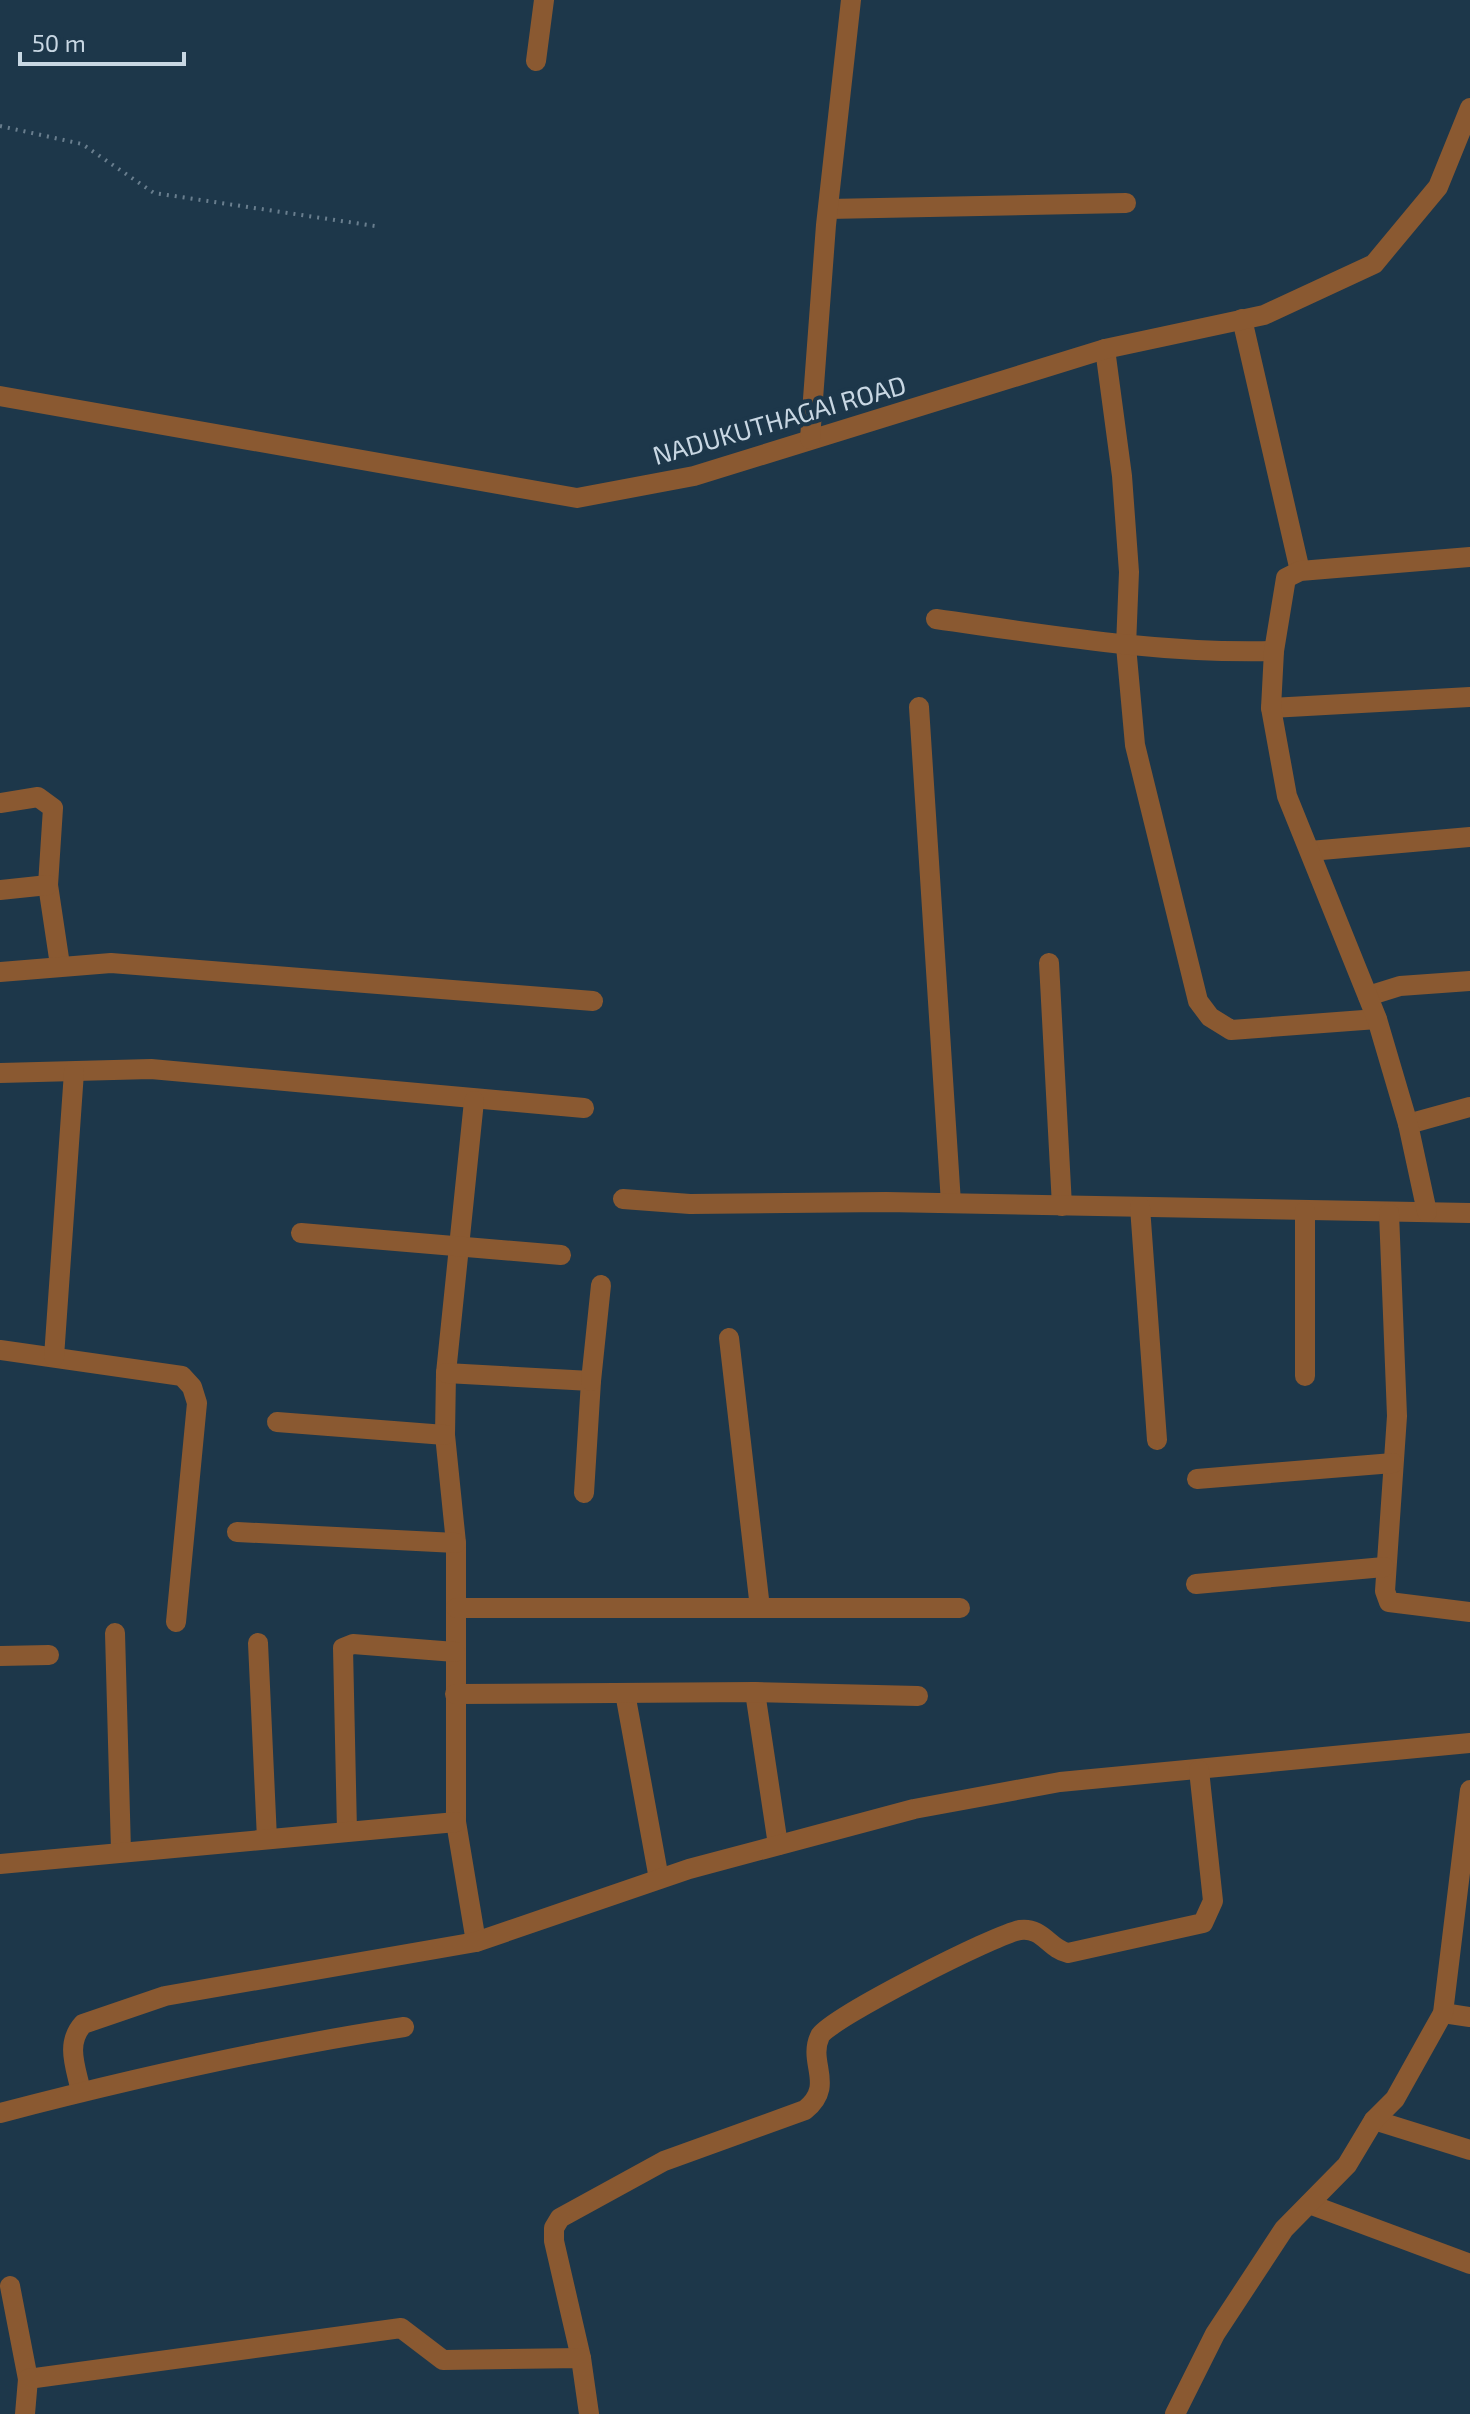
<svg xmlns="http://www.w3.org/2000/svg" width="1470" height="2414" font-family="'Exo 2',sans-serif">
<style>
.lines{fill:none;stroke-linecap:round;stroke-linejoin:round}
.path{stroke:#697e8e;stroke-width:4;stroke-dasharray:2 6;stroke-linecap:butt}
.minor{stroke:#8a5931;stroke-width:20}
.labels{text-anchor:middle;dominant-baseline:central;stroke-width:8;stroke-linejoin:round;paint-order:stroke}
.street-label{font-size:26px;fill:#c8d7e3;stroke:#1d374a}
</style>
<rect width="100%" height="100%" fill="#1d374a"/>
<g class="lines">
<path class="path" d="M0,126L82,144L154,193L375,226"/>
<g class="minor">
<path d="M536,61L544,0"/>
<path d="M828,209L1126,203"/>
<path d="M1242,319L1300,571"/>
<path d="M1105,349L1122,476L1129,572L1126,646L1135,745L1198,1001L1210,1017L1231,1030L1377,1019"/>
<path d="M0,396L577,498L694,476L1105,349L1264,315L1374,264L1438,187L1470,108"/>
<path d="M810,439L826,225L851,0"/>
<path d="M936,619C1049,635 1160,654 1274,651"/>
<path d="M919,707L951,1203"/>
<path d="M1271,708L1470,697"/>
<path d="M0,803L38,797L53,808L48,885L60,965"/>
<path d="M1310,851L1470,837"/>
<path d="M0,890L48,885"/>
<path d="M1049,963L1062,1206"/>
<path d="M0,972L111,963L593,1001"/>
<path d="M1368,996L1400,986L1470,981"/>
<path d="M0,1073L151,1069L584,1108"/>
<path d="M474,1101L446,1373L445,1435L456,1543V1822L476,1942"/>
<path d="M1408,1124L1470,1107"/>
<path d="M623,1199L690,1204L886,1202L1470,1213"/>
<path d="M1140,1207L1157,1440"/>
<path d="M1427,1212L1408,1124L1377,1019L1287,796L1271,708L1274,651L1286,578L1300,571L1470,557"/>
<path d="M1389,1213L1397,1416L1385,1591L1389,1602L1470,1612"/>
<path d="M301,1233L561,1255"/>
<path d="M729,1338L760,1608"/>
<path d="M0,1350L182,1376L192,1387L197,1403L176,1622"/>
<path d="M54,1357L74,1072"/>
<path d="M446,1373L591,1381L584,1493"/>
<path d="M1305,1376V1211"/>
<path d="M591,1381L601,1285"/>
<path d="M277,1422L445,1435"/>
<path d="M1197,1479L1393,1463"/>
<path d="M237,1532L456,1543"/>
<path d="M1196,1584L1384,1567"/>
<path d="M456,1608H960"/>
<path d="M115,1633L121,1851"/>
<path d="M258,1643L267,1839"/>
<path d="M0,1656L49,1655"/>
<path d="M755,1692L778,1845"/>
<path d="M625,1693L659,1879"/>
<path d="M455,1694L755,1692L918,1696"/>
<path d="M347,1831L343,1648L353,1644L455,1652"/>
<path d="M0,1864L456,1822"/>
<path d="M1443,2013L1470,2017"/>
<path d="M81,2092C76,2067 65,2044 83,2024L165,1996L476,1942L689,1869L914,1809L1060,1782L1470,1743"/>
<path d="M0,2113C134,2078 267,2048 404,2027"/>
<path d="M1374,2120L1470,2150"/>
<path d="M1309,2204L1470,2264"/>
<path d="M10,2286L28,2379"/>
<path d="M581,2358L554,2241V2228L560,2218L664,2161L805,2110C836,2085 807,2063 820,2036C828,2019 998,1933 1020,1930C1043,1927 1049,1949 1068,1953L1203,1923L1213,1901L1199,1770"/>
<path d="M25,2414L28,2379L401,2328L443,2360L581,2358L589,2414"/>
<path d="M1175,2414L1215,2334L1284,2229L1347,2165L1374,2120L1395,2099L1443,2013L1470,1790"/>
</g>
</g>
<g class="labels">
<g class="street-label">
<text transform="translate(779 419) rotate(-16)">NADUKUTHAGAI ROAD</text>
</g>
</g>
<path d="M20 52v12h164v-12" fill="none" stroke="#c8d7e3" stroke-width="4"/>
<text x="32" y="52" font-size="24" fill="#c8d7e3" stroke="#1d374a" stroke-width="6" paint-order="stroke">50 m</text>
</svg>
